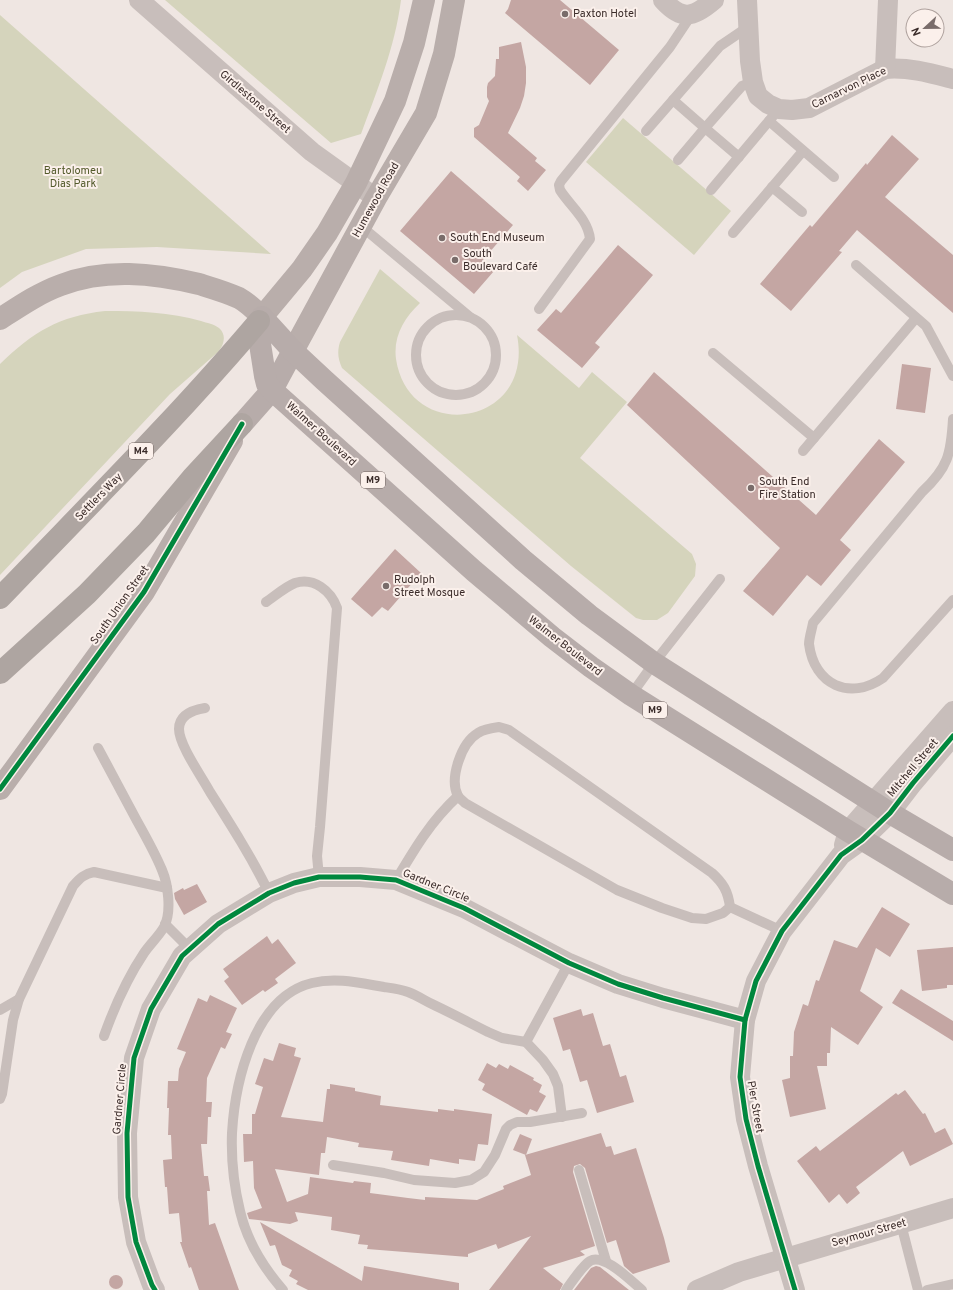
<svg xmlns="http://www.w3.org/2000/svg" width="953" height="1290" font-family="Overpass,sans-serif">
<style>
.green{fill:#d5d4bc}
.building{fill:#c4a6a3}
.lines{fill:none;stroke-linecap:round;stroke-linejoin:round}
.lane{stroke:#c8bebb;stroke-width:10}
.street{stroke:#c8bebb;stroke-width:20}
.secondary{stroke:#b9aeab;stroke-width:22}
.primary{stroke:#b7acaa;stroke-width:22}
.highway{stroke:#aea5a1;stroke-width:22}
.cycleway-casing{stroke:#fbf0eb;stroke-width:8}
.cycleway{stroke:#00873e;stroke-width:5}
.poi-dot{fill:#796c6a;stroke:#fbf0eb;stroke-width:1.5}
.labels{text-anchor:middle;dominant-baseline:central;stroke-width:4;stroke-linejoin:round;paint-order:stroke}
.shield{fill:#fbf0eb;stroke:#746663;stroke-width:1}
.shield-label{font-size:10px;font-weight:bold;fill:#3a2b29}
.poi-label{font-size:11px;fill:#3a2b29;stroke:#fbf0eb;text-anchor:start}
.street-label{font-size:11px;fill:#3a2b29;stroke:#fbf0eb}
.park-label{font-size:11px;fill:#535a2b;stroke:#fbf0eb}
</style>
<rect width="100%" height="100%" fill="#efe6e2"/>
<g class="green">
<path d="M165,0H401C395,47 377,91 361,134L331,143Z"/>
<path d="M0,15L271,254L157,247L86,249L22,272L0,288Z"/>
<path d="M623,118L731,211L694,255L586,162Z"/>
<path d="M380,269L420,303C404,318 393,337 396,359C409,445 535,427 517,335L579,388L592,372L627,402L580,458L692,554L696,564L695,576L668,613L657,620H643L636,618L571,566L342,368C338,359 337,352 340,342Z"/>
<path d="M105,311C138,311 170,312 201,321C207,323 214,324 219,328C227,335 224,345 218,352L170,394L0,575V364C33,332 59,316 105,311Z"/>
</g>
<g class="building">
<path d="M511,0H560L619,50L590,85L505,13L508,9Z"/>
<path d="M521,42L526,67V83L524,96L520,108L508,133L537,158L535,161L546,170L528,191L517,181L520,177L474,137V128L479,125L489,101L487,97V87L488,83L495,76L496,59H499V47Z"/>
<path d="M892,135L919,159L885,197L953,255V313L857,230L839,251L842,252L791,311L760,284L810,225L812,227L866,163L867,165Z"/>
<path d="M451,171L513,225L482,261L494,271L474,294L400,231Z"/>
<path d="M618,245L653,275L595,343L600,347L582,368L537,330L556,309L561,313Z"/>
<path d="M902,364L931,368L925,413L896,409Z"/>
<path d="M654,372L816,515L879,439L905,462L840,540L851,550L821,586L807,575L773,616L743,591L780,548L627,405Z"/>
<path d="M395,549L421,573L388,611L382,607L372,617L351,599Z"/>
<path d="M197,884L207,902L184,915L175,899L174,893L183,888L184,890Z"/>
<path d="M882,907L910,924L890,957L876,948L860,991L883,1007L858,1045L831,1027L830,1053H827V1066H817L826,1109L790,1117L782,1080L790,1078V1056H793L794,1032L803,1004L808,1006L816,980L819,981L834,940L857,948Z"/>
<path d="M267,936L272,944L278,939L296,963L275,979L278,983L265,992L263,990L242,1005L224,981L229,977L223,969Z"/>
<path d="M953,947V985H947V988L922,991L917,950Z"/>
<path d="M901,989L953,1021V1041L892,1003Z"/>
<path d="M210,995L237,1008L226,1032L232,1034L225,1049L221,1047L207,1078L206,1102H212L211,1117H208L207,1144H201L204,1176H208L210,1191H207L209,1225L215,1223L239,1290H199L191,1267L189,1268L180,1242H182L179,1213L169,1214L167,1187H165L163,1160L172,1159L171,1135H168L169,1108H167L168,1081H178L179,1069L186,1052L177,1049L198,998L207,1002Z"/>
<path d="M581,1009L583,1016L593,1013L603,1046L610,1044L620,1077L626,1075L634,1102L597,1113L587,1080L580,1082L570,1049L563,1051L553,1018Z"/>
<path d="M279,1043L296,1048L294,1056L301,1058L281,1117L323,1122L327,1089H330V1084L355,1088V1091L381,1096L380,1105L438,1112V1109L454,1111V1109L492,1114L488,1145L478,1144L475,1161L459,1159V1164L430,1159L429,1166L391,1160L393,1151L358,1147L359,1143L327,1137L325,1153H321L319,1175L275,1169L287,1202L308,1194L310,1177L353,1183L354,1181L371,1183L370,1193L408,1198L425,1200V1197L477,1200L504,1189L503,1186L531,1175L525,1155L601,1133L606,1147L611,1146L614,1155L636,1148L664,1238L670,1262L633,1274L624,1266L616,1240L607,1243L585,1168L580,1164L574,1166L573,1172L595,1246L580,1251L585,1255L543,1268L563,1284L560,1290H489L531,1236L498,1249L496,1244L468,1254V1257L367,1249L368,1245L358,1244L360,1235L331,1230L332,1217L295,1212L298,1221L290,1224L249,1219L247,1213L262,1208L254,1188L253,1161L244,1162L243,1134H252V1114H255L263,1087L255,1084L264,1058L273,1061Z"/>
<path d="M487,1063L496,1068L499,1064L508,1069L510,1065L534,1078L533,1080L542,1085L539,1092L546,1096L537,1112L530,1109L527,1115L482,1090L485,1084L478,1080Z"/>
<path d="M905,1090L923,1114L925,1113L935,1133L945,1128L953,1144L910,1166L903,1151L856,1187L860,1193L847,1204L839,1194L829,1203L797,1161L816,1146L820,1151L896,1093L898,1095Z"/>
<path d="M520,1134L532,1139L526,1155L513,1150Z"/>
<path d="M260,1222L362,1281L364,1266L459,1283V1290H308L296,1284L298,1281L289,1276L292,1270L282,1265L275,1245L270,1246Z"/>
<path d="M596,1266L600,1267L629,1290H574L591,1268Z"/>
<circle cx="116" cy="1282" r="7"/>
</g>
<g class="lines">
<g class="lane">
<path d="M673,100L705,128L742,86L753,82"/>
<path d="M769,121L834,177"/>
<path d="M646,131L720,46L748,27"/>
<path d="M678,160L705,128L739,157"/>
<path d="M772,187L802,212"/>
<path d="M711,190L779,109"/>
<path d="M361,226L470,317"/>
<path d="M733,233L803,151"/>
<path d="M856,265L926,326L953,376"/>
<path d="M539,309L590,239C588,219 570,206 560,190L559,185L561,181L670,47L692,14"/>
<circle cx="456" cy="355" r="40"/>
<path d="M713,353L814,438"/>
<path d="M953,419C951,454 948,468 922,492L813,623C812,629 809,638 809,644C814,685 850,701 883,678L953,600"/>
<path d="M803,451L916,318"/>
<path d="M266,602C275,596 285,587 295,583C314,577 331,591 337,608L320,827L317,856L319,877"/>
<path d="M631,695L654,663L720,579"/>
<path d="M205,708C193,710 179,715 179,729C179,745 202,777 210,792C231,825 252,858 269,893"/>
<path d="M499,727L509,730L712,873C723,883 728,891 730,907L723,913L706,919L692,918L662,908L617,890L465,803C463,801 460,799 458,796C449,779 461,743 478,733C484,729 491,728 499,727Z"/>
<path d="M98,748C111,772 124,797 137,821C146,837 155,853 162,870C168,884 172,912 164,927C159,936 150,944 144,953C126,980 115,1005 104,1036"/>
<path d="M396,880C415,848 431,821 458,796"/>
<path d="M730,907L782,931"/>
<path d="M165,924L190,949"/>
<path d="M0,1010L19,999"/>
<path d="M526,1042L569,963"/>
<path d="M0,1099L2,1094L13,1020L19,999L73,886C80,878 84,874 94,872L167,888"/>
<path d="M333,1165L384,1173L414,1180L455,1183L471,1180L484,1172L495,1155L506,1129L510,1125L517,1122H530L582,1113"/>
<path d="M579,1170L606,1261"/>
<path d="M901,1224L918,1290"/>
<path d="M283,1290C263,1267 247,1241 240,1211C234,1186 231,1159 232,1133C235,1082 254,997 312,983C336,977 360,983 384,987C391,988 400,989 408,992C416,995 424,1000 432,1004C451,1013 470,1023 488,1032L502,1038L526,1042L543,1060L553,1074L558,1086L562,1117"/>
<path d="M566,1290C572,1282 582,1266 590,1261C604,1253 631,1281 642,1290"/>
<path d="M927,1290L953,1284"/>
</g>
<g class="street">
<path d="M139,0L312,152L376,198"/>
<path d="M663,0C682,21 693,18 714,0"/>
<path d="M747,0L750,61L753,82L758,96L768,104L779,109L792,110L809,108L885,69C909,67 930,73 953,79"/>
<path d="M885,69L888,0"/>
<path d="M844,845L848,831L953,711"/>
<path d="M155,1290L152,1285L136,1242L128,1197L127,1133L134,1058L151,1009L182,956L218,924L269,893L294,883L319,877H360L396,880L464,908L569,963L618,984L663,998L745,1020"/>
<path d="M697,1290L739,1272L953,1208"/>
<path d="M795,1290L758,1166L746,1119L740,1077L745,1020L756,981L782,931L841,855L862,840L890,813L913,783L953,736"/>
</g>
<g class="secondary">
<path d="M0,319C20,306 39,293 61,285C105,268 153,273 199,284C212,288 226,292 239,298C248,303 255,310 262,317L302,269L327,233L356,183L395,101L414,43L424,0"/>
<path d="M293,351L376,198L426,113L444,54L454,0"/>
<path d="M0,789L144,592L232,441"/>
</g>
<g class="primary">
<path d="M242,424L272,390L293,351"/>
<path d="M953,850L890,813L654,663L589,615L523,560L324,380L293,351L262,317L259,321L258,331L265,376L267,384L272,390L474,571L552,637L591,667L631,695L848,831L953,894"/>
</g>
<g class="highway">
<path d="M0,598C87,507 177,418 259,321"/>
<path d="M0,673L87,594L146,533L192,478L242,424"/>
</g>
<defs>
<g id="cycleway">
<path d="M0,789L144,592L242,424"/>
<path d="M155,1290L152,1285L136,1242L128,1197L127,1133L134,1058L151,1009L182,956L218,924L269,893L294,883L319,877H360L396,880L464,908L569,963L618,984L663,998L745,1020"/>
<path d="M795,1290L758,1166L746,1119L740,1077L745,1020L756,981L782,931L841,855L862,840L890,813L913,783L953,736"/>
</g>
</defs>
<use href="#cycleway" class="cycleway-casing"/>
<use href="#cycleway" class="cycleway"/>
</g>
<g class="poi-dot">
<circle cx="565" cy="14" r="4"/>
<circle cx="442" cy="238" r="4"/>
<circle cx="455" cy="260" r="4"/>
<circle cx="751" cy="488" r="4"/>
<circle cx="386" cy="586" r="4"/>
</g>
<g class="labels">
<g class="shield">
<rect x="129" y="443" width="24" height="16" rx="3"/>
<rect x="361" y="472" width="24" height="16" rx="3"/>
<rect x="643" y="702" width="24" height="16" rx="3"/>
</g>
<g class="shield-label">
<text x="141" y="451">M4</text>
<text x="373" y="480">M9</text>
<text x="655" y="710">M9</text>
</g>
<g class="poi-label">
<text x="573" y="14">Paxton Hotel</text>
<text x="450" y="238">South End Museum</text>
<text x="463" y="254">South<tspan x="463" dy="13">Boulevard Café</tspan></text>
<text x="759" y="482">South End<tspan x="759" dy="13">Fire Station</tspan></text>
<text x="394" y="580">Rudolph<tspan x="394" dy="13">Street Mosque</tspan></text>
</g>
<g class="street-label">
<text transform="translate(849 88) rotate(-26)">Carnarvon Place</text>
<text transform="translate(255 102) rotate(41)">Girdlestone Street</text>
<text transform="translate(376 200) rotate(-61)">Humewood Road</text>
<text transform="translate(321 434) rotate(42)">Walmer Boulevard</text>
<text transform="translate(99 497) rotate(-46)">Settlers Way</text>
<text transform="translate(120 605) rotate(-55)">South Union Street</text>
<text transform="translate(565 646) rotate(38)">Walmer Boulevard</text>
<text transform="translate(913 768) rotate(-50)">Mitchell Street</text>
<text transform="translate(436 886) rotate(22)">Gardner Circle</text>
<text transform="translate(120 1099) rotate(-85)">Gardner Circle</text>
<text transform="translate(755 1107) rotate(80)">Pier Street</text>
<text transform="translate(869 1233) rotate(-16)">Seymour Street</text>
</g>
<g class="park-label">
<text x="73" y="171">Bartolomeu<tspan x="73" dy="13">Dias Park</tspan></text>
</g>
</g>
<g transform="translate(925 28) rotate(248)"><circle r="19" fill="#fbf0eb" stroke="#aea19d"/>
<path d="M0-3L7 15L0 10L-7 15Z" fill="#796c6a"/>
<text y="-6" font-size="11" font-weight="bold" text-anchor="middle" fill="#3a2b29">N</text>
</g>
</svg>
